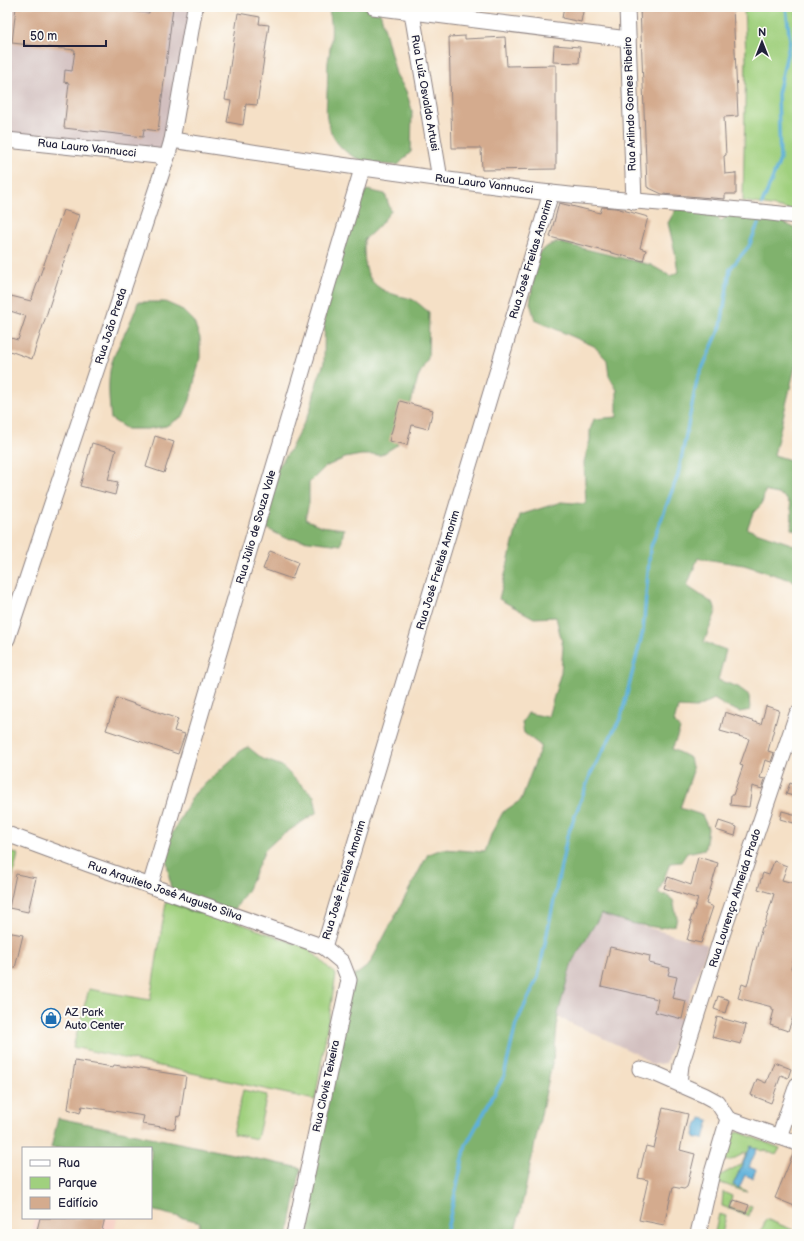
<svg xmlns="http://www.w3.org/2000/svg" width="804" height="1241" font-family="'Balsamiq Sans',sans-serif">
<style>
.built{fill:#f7d1c6}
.industrial{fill:#d2bfbf}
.green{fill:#a0d07e;stroke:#61795c}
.forest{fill:#80b26d;stroke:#516a54}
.water{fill:#5fb1da;stroke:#406a8a}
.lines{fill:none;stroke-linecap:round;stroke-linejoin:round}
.stream{stroke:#5fb1da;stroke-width:3.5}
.building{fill:#d4ab8e}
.minor-casing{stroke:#8c8180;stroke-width:17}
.minor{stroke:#fff;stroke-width:15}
.labels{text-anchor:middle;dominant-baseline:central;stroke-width:4;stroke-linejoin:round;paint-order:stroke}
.street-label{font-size:11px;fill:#22223b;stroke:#fdfcf7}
.poi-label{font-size:11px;fill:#22223b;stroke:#fdfcf7;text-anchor:start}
</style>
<rect width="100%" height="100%" fill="#fdfcf7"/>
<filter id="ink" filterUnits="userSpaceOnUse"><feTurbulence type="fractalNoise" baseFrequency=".025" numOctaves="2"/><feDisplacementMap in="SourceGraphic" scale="8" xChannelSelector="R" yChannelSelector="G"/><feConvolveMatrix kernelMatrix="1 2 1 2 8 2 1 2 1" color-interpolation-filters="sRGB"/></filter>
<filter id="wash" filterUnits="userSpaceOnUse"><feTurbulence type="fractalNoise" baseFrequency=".012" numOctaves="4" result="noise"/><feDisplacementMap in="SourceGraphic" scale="16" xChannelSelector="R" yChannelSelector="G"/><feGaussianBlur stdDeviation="0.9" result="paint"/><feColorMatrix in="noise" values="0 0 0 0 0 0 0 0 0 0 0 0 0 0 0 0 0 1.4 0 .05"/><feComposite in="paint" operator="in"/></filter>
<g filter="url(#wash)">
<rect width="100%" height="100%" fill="#f5e0c6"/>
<path class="built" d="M35,1218H117L114,1234H31Z"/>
<g class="industrial">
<path d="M7,7H195L167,157L7,140Z"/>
<path d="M601,914L708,945L666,1063L652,1065L639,1055L558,1017L572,962Z"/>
</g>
<g class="green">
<path d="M744,7H797V211L743,201L746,57Z"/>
<path d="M7,852L18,854L7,902Z"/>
<path d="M167,896L309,949L336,975L315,1100L73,1047L89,989L150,1000Z"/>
<path d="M243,1090L267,1095L257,1139L233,1134Z"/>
<path d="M739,1132L780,1148L776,1155L763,1150L762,1151L751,1146L733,1185L747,1191L746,1192L718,1182L719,1176L742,1164L747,1152L729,1161L724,1160C727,1150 727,1134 739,1132Z"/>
<path d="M723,1192L732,1196L729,1207L746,1213L749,1205L752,1206L749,1216L722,1206Z"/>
<path d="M719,1214L726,1216L722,1234L715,1232Z"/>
<path d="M766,1219L793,1230L792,1234H760Z"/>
</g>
<g class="forest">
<path d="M328,7H377L381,15L396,74L406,91L412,110L411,152L398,165C367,165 337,158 328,123C325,114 327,102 327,93C328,83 327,72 328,62C331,43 334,26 328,7Z"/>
<path d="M367,190L385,194L391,211L378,227L364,240C364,269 365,286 396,295C401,297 407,297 411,299C417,301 423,308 429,312L428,358L418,377L404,429L397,445L381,455H361L345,458L325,467L309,483V503L305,519L321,526L344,529L341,545L285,538L266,528L263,512V489L290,450L310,411L317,382L324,363L325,285L348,220Z"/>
<path d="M676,209L712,212L721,221L728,215L775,219L797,229V359L774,455L797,462V530L791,529C792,517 794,502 781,495C776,493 770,493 765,491L762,504L753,513L747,529L797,546V582L744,565L698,558L687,586L714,604L716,612L704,642L726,650L718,680L738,687L749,695L750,710L740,712L725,706L714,699L696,708L678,707L674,722L680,729L672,749L690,758L693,771L680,808L702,815L708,828L705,849L687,853L681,862L670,863L658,894L666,895L673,900L677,918L675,925L660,928L630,923L601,914L572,962L558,1014L555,1049L521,1209L514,1234H294L349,980L369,965L428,854L443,849L485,852L492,832L503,812L521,800L541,746L524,733L522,723L528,713L548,717L561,672L563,647L556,617L534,618L499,599L520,515L561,502L586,504L584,462L590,440V430L594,419L617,417V390L609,376L607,360L594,346L535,320L530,303L537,255L548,246L557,242L651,265L670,276L678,272L675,252L668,223Z"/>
<path d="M138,302H165L181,309L194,322L200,338V358L190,400L183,416L166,426L147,429H127L111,419C109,402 107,378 112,362C119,341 132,323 138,302Z"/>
<path d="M248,747L263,759L282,766L295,779L314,796L317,812L278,838L265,850L248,889L235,909L215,915L189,911L173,904L167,862V843L194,794L243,749Z"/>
<path d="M58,1118L301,1168L288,1234H197L200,1222L151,1210V1148H51Z"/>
</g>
<g class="water">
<path d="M701,1118L709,1120L704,1139L696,1138L694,1135L697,1123L700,1121Z"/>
<path d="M751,1146L757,1149L749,1167L756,1170L752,1178L745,1175L739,1188L733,1185Z"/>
</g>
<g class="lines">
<g class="stream">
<path d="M762,204L780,160L778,94L790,41L786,7"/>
<path d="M446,1234L466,1145L504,1076L516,1024L538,977L567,837L591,773L621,717L643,631L650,549L678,475L697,380L721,326L730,269L749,246L758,224"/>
</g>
</g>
<g id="blocks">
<g class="building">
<path d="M16,7H118V10L149,13L150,7H173L158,131L144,129L143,137L64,128L69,83L64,82L65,70L72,71L75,50L12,43Z"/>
<path d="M564,7H584L581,22L562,18Z"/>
<path d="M640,7H678V9L733,7L738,116L724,117L726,155L724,156L725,174L736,173V194H725V199L662,194L647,187Z"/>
<path d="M238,13L260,17L259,24L269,25L257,105L246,104L243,125L227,122L231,101L225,100Z"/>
<path d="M465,36V39L505,37L507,66L556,65V169L482,170L481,148H452L449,37Z"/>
<path d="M554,45L580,47L579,63L553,62Z"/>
<path d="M559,203L600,213L602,207L616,208L648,217L640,248L646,250L643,261L550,237Z"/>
<path d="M63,210L79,215L32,359L7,350V337L18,340L26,316L7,310V295L31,301Z"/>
<path d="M400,401L433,410L428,429L412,425L407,445L389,441Z"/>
<path d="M155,436L174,442L164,473L146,467Z"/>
<path d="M92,443L116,450L108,480L118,482L115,495L80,486Z"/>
<path d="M270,551L298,562L292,579L263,569Z"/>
<path d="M117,698L178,719L174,731L185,734L178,754L106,730Z"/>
<path d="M766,706L779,710L768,751L774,753L771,762L765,760L760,778L765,779L762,789L752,786L749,807L730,805L731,795H733L743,766L740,765L749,739L720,731L725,712L761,724Z"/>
<path d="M790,783L797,786V797L786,794Z"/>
<path d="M782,811L797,815V824L780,819Z"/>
<path d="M719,821L737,827L735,836L716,830Z"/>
<path d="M698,857L718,863L706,904L713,907L701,943L687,940L692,922L690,921L698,899L664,888L668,877L691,885Z"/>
<path d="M774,861L787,866L782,880L797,884V948L791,969L797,971V1018L793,1017L788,1031L770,1025L774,1010L772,1009V1007L738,998L742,984L747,986L762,927H764L774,894L758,889L763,873L769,875Z"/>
<path d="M16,874L36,878L28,912L9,908Z"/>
<path d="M7,932L23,935L15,968L7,966Z"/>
<path d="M610,947L650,956L649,963L670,968L668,975L677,977L672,998L686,1001L682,1019L655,1012L658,999L601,986Z"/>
<path d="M718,996L729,1000L725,1013L714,1009Z"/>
<path d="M717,1017L746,1025L741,1044L712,1037Z"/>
<path d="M75,1061L113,1067L114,1065L121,1066L186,1076L180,1117L177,1116L175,1129L142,1124L144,1116L82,1106L80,1113L68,1109Z"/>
<path d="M774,1062L791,1069L788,1078L781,1075L771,1103L751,1095L757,1079L766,1083Z"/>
<path d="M663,1108L688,1114L680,1150L695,1154L687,1187L684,1189L673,1187L664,1225L639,1220L648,1180L638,1178L646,1146L654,1148Z"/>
<path d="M794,1152H797V1207L775,1198Z"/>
<path d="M734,1200L749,1205L746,1213L731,1208Z"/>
<path d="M40,1218H105L101,1234H36Z"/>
</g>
</g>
</g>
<g filter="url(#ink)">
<use href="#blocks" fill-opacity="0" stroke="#8c8180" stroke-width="1"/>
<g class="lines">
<defs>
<g id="minor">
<path d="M373,7L628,39"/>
<path d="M411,7L440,179"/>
<path d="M627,7L634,202"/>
<path d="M7,140L167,157"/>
<path d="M172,140C298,159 424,178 551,193C633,202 715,206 797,216"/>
<path d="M7,639L167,157L172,140L195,7"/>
<path d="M7,834L88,864L324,947L342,962L349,980L294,1234"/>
<path d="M150,886L362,169"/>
<path d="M324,947L551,193"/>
<path d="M640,1069L656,1074L704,1095L717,1102L728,1119L797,1143"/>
<path d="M679,1083L681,1065L722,935L797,714"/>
<path d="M779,1137L797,1085"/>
<path d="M698,1234L712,1173L728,1119"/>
</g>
</defs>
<use href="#minor" class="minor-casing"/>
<use href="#minor" class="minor"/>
</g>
</g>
<defs>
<symbol id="shop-ring" viewBox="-11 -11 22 22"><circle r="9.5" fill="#fdfcf7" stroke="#1f6fb2" stroke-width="1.5"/><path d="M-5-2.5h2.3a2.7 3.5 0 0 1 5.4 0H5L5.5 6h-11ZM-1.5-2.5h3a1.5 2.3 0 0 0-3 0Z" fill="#1f6fb2"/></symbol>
</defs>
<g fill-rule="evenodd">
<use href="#shop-ring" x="40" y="1007" width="22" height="22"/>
</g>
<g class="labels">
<g class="street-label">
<text transform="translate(425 93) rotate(80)">Rua Luíz Osvaldo Artusi</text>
<text transform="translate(630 104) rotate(-92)">Rua Arlindo Gomes Ribeiro</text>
<text transform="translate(87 148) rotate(6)">Rua Lauro Vannucci</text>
<text transform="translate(484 184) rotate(7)">Rua Lauro Vannucci</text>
<text transform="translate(531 259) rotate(-73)">Rua José Freitas Amorim</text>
<text transform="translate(111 326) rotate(-72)">Rua João Preda</text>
<text transform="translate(256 527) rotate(-74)">Rua Jùlio de Souza Vale</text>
<text transform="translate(438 570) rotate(-73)">Rua José Freitas Amorim</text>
<text transform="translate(344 880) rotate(-73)">Rua José Freitas Amorim</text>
<text transform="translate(165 891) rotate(19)">Rua Arquiteto José Augusto Silva</text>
<text transform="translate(735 898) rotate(-72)">Rua Lourenço Almeida Prado</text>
<text transform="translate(326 1086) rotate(-78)">Rua Clovis Teixeira</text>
</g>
<g class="poi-label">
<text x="65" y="1012">AZ Park<tspan x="65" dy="13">Auto Center</tspan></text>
</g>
</g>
<rect width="804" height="1241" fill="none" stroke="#fdfcf7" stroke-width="24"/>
<rect x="22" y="1147" width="130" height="72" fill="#fdfcf7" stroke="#a5a5ac"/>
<rect x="30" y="1160" width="20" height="6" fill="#ffffff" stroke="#a5a5ac"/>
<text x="58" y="1167" font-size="12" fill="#22223b">Rua</text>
<rect x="30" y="1177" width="20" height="12" fill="#a0d07e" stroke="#a5a5ac"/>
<text x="58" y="1187" font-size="12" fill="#22223b">Parque</text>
<rect x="30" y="1197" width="20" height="12" fill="#d4ab8e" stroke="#a5a5ac"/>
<text x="58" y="1207" font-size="12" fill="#22223b">Edifício</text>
<g transform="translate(762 42)" stroke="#fdfcf7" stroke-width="3" paint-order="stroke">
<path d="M0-3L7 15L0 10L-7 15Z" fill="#22223b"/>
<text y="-6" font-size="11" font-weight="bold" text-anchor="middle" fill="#22223b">N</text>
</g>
<path d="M24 40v6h82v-6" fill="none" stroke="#22223b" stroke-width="2"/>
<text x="30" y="40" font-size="12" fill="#22223b" stroke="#fdfcf7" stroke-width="3" paint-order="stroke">50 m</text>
</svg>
